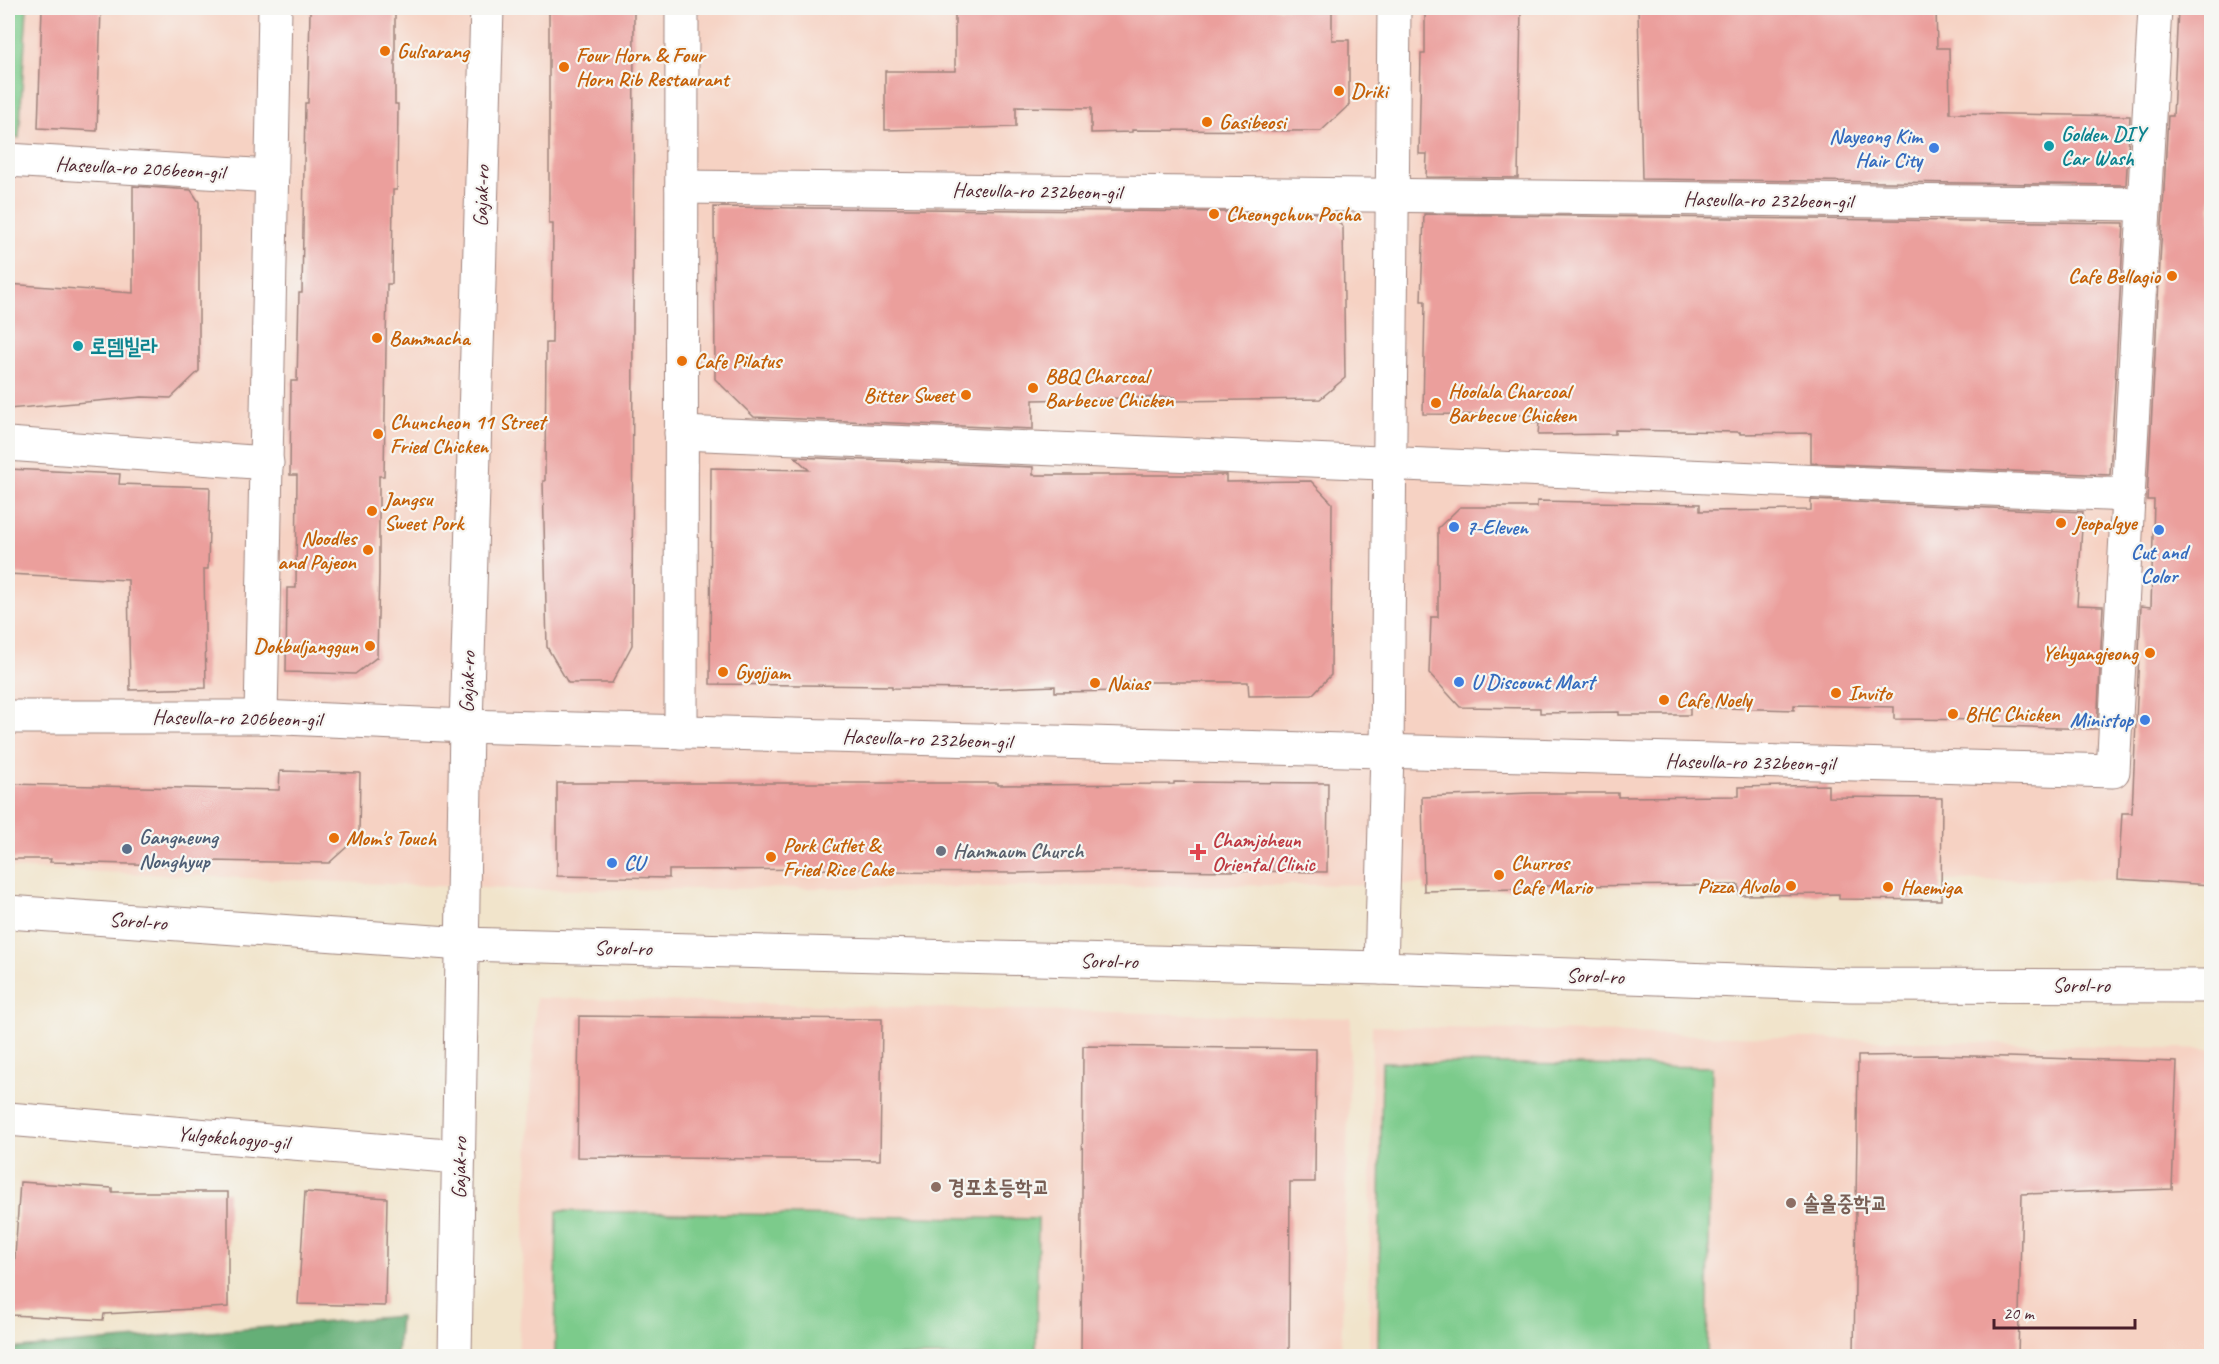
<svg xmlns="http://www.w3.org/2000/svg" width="2219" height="1364" font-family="Caveat,'Poor Story',sans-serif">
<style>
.built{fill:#f6d2c3}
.green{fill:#7ccb8b;stroke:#63755b;stroke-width:1.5}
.forest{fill:#65af77;stroke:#586751;stroke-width:1.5}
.building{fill:#eb9f9c}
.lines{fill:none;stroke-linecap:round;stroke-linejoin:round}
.minor-casing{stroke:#9e827b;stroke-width:35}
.minor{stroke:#fff;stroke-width:33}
.food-dot{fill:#e8710a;stroke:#f6f6f2;stroke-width:2}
.culture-dot{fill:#0f9aa8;stroke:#f6f6f2;stroke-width:2}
.shop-dot{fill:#3f7fe0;stroke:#f6f6f2;stroke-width:2}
.service-dot{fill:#5c6f8a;stroke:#f6f6f2;stroke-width:2}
.worship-dot{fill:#6b7280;stroke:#f6f6f2;stroke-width:2}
.health-dot{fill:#e0444e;stroke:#f6f6f2;stroke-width:2}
.education-dot{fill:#8d6e63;stroke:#f6f6f2;stroke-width:2}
.labels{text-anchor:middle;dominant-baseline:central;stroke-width:4.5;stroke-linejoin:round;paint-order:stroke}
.food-label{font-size:21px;font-weight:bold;fill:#c56008;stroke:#f6f6f2;text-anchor:start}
.culture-label{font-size:21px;font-weight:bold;fill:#0d838f;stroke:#f6f6f2;text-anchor:start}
.shop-label{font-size:21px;font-weight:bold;fill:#366cbe;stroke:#f6f6f2;text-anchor:start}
.street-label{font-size:21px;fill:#4a1f2b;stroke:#f6f6f2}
.service-label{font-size:21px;font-weight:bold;fill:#4e5e75;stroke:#f6f6f2;text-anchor:start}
.health-label{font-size:21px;font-weight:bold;fill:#be3a42;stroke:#f6f6f2;text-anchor:start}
.worship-label{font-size:21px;font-weight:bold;fill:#5b616d;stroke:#f6f6f2;text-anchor:start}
.education-label{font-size:21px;font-weight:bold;fill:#785e54;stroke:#f6f6f2;text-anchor:start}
</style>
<rect width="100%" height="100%" fill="#f6f6f2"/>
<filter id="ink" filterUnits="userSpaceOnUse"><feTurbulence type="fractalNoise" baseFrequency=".0167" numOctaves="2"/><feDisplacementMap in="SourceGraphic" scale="12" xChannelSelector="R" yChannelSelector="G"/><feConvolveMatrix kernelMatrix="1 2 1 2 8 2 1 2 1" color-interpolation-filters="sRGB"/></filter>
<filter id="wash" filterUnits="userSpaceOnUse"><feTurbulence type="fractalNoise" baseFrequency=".008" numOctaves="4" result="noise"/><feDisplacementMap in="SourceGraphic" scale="24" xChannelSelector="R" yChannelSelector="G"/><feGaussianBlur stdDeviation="1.35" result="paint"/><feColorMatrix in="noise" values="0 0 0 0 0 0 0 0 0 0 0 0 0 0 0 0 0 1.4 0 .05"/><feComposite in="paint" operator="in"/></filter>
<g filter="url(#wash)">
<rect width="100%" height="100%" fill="#f1e4cb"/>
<g class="built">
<path d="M8,8H2211V879L530,890L8,868Z"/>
<path d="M536,998L1351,1018L1341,1356H518Z"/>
<path d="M1372,1026L2211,1049V1356H1369Z"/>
</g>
<g class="green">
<path d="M8,8H27L19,138L8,136Z"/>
<path d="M1382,1062L1712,1067L1707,1356H1378Z"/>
<path d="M557,1211L1038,1219L1036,1356H555Z"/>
</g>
<path class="forest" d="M400,1316L397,1356H8V1349Z"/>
<g id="blocks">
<g class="building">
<path d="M42,8H101L97,131L38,128Z"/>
<path d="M549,8H634L632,645L612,683H568L547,647L543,481H545L546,343H552L553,224H549Z"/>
<path d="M955,8H1332V40H1349V105L1321,131L1132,130V132L1091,133V108L1016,107V127L885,130V71H955Z"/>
<path d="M1425,8H1521L1518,178L1426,177L1427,154H1419L1421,54H1425Z"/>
<path d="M1638,8H1936L1937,48H1949L1950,113L2130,116L2126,185L1642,179Z"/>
<path d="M2178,8H2211V885L2118,879L2122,813H2132L2141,606L2151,607L2154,500H2147L2168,116H2173Z"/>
<path d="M310,11L395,12V104H398L397,190H393L392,284H387L384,476H379V573L377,657L355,674L286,672L287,588H296L297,475H290L291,381H297L299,293H302L305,103H308Z"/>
<path d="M133,186L191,190L199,202V371L171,398L142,397L8,409V284L133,293Z"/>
<path d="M714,207L1329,213L1343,227L1345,378L1320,399L1175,401V397L1033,400V429L754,417L715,379Z"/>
<path d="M1424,214L2124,223L2110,475L1811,463V433L1740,434V432L1615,430V434L1538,435L1539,423L1531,422V415L1423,414L1425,301H1421Z"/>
<path d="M795,457L1033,467V475H1226V482L1311,481L1332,503L1331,675L1312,695L1249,696L1248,682H1128L1129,691L1055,692V686L977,689L892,688V686L710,684L711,468L809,470Z"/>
<path d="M8,469L120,474L119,484L210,487L208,569H204L206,688L130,690L128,580L8,574Z"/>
<path d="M1811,500L2083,512L2077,605L2103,606L2097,729L1994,726V720L1894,719V707L1794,705V710L1690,707V715H1619V712L1540,713V708L1460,707L1429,673L1431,617H1438V528L1460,507H1537V501L1700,504V511L1811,510Z"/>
<path d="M280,771L360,773L359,836L329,863L211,861V866L50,862L51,859H8V784L279,790Z"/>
<path d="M1174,782L1328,783L1327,872L1144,870L1017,873L867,872V869L669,870V878L557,876V783H998V785L1174,784Z"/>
<path d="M1828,785V797L1942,798L1941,900L1839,899V894L1739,895V885L1519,886V889L1424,891L1422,797L1531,793H1618V797L1739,796V787Z"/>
<path d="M579,1016L882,1019L880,1160L577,1157Z"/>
<path d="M1083,1046L1316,1049L1315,1182H1290L1289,1356H1081Z"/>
<path d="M1937,1055L2177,1062L2172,1189L2022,1194L2018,1356H1854L1858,1056Z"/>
<path d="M20,1182L112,1188V1192H228V1307L104,1314L103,1320L11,1315Z"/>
<path d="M305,1192L387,1198L385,1306L298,1304Z"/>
</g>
</g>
</g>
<g filter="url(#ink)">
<use href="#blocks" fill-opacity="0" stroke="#9e827b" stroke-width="1.5"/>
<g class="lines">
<defs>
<g id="minor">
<path d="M8,160L272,176"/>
<path d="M682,187L2144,204"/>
<path d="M681,433L2128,495"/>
<path d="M8,444L267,463"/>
<path d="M8,717H261L466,726L2113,771L2155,8"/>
<path d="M261,717L275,8"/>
<path d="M681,732L682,8"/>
<path d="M8,912L463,944L1381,968L1850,985L2212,986"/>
<path d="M1381,968L1387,752L1394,8"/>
<path d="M8,1119L459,1157"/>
<path d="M455,1356L466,726L487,8"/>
</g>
</defs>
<use href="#minor" class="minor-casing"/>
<use href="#minor" class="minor"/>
</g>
</g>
<g class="food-dot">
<circle cx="385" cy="51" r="6"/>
<circle cx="564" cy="67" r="6"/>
<circle cx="1339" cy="91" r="6"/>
<circle cx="1207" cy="122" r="6"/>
<circle cx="1214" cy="214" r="6"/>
<circle cx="2172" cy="276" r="6"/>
<circle cx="377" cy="338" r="6"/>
<circle cx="682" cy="361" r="6"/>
<circle cx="1033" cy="388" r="6"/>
<circle cx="966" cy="395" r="6"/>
<circle cx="1436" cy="403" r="6"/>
<circle cx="378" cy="434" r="6"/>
<circle cx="372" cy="511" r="6"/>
<circle cx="2061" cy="523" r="6"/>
<circle cx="368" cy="550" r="6"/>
<circle cx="370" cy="646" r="6"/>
<circle cx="2150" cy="653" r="6"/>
<circle cx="723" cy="672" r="6"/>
<circle cx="1095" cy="683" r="6"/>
<circle cx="1836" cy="693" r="6"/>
<circle cx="1664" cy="700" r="6"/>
<circle cx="1953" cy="714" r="6"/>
<circle cx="334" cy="838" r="6"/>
<circle cx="771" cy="857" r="6"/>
<circle cx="1499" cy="875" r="6"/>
<circle cx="1791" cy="886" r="6"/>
<circle cx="1888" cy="887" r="6"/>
</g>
<g class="culture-dot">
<circle cx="2049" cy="146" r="6"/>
<circle cx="78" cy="346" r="6"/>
</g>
<g class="shop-dot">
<circle cx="1934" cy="148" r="6"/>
<circle cx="1454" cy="527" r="6"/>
<circle cx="2159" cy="530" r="6"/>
<circle cx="1459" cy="682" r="6"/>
<circle cx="2145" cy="720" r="6"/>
<circle cx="612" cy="863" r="6"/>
</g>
<circle class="service-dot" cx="127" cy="849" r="6"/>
<circle class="worship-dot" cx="941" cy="851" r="6"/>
<path class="health-dot" d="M1195 843h6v6h6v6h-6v6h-6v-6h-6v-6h6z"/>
<g class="education-dot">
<circle cx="936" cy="1187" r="6"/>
<circle cx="1791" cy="1203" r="6"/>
</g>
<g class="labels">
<g class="food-label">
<text x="397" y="51">Gulsarang</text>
<text x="576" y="55">Four Horn &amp; Four<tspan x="576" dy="24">Horn Rib Restaurant</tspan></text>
<text x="1351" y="91">Driki</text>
<text x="1219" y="122">Gasibeosi</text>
<text x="1226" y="214">Cheongchun Pocha</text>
<text x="2160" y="276" text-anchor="end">Cafe Bellagio</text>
<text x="389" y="338">Bammacha</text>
<text x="694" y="361">Cafe Pilatus</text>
<text x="1045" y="376">BBQ Charcoal<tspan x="1045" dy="24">Barbecue Chicken</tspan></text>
<text x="1448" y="391">Hoolala Charcoal<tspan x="1448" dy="24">Barbecue Chicken</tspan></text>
<text x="954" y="395" text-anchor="end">Bitter Sweet</text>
<text x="390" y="422">Chuncheon 11 Street<tspan x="390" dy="24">Fried Chicken</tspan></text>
<text x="384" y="499">Jangsu<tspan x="384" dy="24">Sweet Pork</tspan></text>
<text x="2073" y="523">Jeopalgye</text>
<text x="356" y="538" text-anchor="end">Noodles<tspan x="356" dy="24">and Pajeon</tspan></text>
<text x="358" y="646" text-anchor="end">Dokbuljanggun</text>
<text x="2138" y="653" text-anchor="end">Yehyangjeong</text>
<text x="735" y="672">Gyojjam</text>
<text x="1107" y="683">Naias</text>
<text x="1848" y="693">Invito</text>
<text x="1676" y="700">Cafe Noely</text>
<text x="1965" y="714">BHC Chicken</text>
<text x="346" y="838">Mom's Touch</text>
<text x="783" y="845">Pork Cutlet &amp;<tspan x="783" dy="24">Fried Rice Cake</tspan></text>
<text x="1511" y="863">Churros<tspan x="1511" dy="24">Cafe Mario</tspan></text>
<text x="1779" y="886" text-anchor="end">Pizza Alvolo</text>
<text x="1900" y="887">Haemiga</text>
</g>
<g class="culture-label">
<text x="2061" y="134">Golden DIY<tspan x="2061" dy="24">Car Wash</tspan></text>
<text x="90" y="346">로뎀빌라</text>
</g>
<g class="shop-label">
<text x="1922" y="136" text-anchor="end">Nayeong Kim<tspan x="1922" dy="24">Hair City</tspan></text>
<text x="1466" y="527">7-Eleven</text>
<text x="2159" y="552" text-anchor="middle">Cut and<tspan x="2159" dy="24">Color</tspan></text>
<text x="1471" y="682">U Discount Mart</text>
<text x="2133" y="720" text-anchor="end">Ministop</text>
<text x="624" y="863">CU</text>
</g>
<g class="street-label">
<text transform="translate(140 168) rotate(3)">Haseulla-ro 206beon-gil</text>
<text transform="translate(1037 191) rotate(1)">Haseulla-ro 232beon-gil</text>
<text transform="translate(481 196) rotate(-88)">Gajak-ro</text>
<text transform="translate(1768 200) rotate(1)">Haseulla-ro 232beon-gil</text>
<text transform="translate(467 682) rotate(-88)">Gajak-ro</text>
<text transform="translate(237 718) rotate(1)">Haseulla-ro 206beon-gil</text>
<text transform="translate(927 739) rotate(2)">Haseulla-ro 232beon-gil</text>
<text transform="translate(1750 762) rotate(1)">Haseulla-ro 232beon-gil</text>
<text transform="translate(138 921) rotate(4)">Sorol-ro</text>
<text transform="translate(623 948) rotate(1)">Sorol-ro</text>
<text transform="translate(1109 961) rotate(1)">Sorol-ro</text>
<text transform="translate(1595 976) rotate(2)">Sorol-ro</text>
<text x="2081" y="985">Sorol-ro</text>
<text transform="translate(233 1138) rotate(5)">Yulgokchogyo-gil</text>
<text transform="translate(459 1168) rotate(-89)">Gajak-ro</text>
</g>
<g class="service-label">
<text x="139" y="837">Gangneung<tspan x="139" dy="24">Nonghyup</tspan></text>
</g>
<g class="health-label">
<text x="1212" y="840">Chamjoheun<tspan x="1212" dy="24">Oriental Clinic</tspan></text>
</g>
<g class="worship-label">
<text x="953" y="851">Hanmaum Church</text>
</g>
<g class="education-label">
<text x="948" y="1187">경포초등학교</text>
<text x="1803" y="1203">솔올중학교</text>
</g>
</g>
<rect width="2219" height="1364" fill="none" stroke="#f6f6f2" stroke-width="30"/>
<path d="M1994 1319v9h141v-9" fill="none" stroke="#4a1f2b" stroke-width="3"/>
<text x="2003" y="1319" font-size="18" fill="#4a1f2b" stroke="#f6f6f2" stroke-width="4.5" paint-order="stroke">20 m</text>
</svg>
